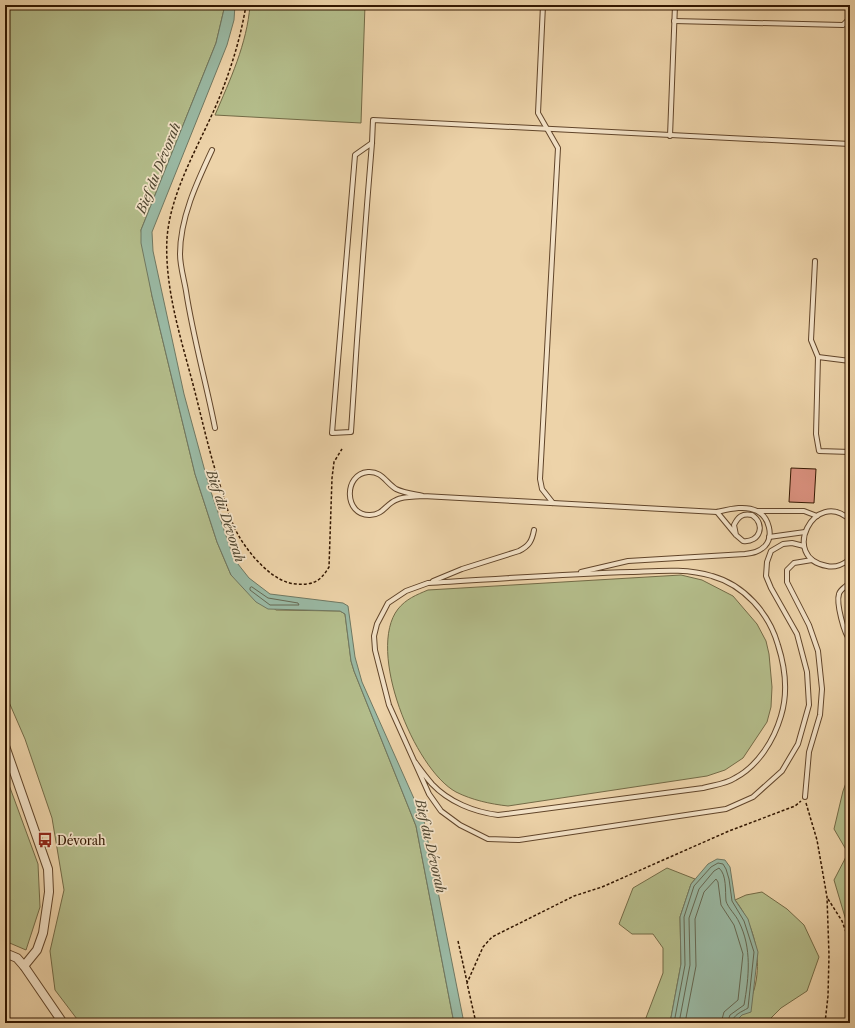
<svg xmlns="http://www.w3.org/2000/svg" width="855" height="1028" font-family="'Libre Caslon Text',serif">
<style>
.green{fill:#b4bd8b;stroke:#736a46}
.water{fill:#9ab9a4;stroke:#707862}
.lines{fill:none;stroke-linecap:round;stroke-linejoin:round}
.shore{stroke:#666852;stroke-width:1}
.building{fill:#db917f;stroke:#321600}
.service-casing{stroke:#61452a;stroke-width:6}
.minor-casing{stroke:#61452a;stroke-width:10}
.path{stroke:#321600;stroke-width:1.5;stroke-dasharray:3 2;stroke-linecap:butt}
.service{stroke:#f3e2c7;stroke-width:4}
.minor{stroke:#f3e2c7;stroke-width:8}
.labels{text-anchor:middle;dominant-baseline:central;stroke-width:3.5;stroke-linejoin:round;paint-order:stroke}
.poi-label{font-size:12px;fill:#321600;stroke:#f3e2c7;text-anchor:start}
.water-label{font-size:13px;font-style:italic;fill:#514731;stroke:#f3e2c7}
</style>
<rect width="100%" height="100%" fill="#edd3a9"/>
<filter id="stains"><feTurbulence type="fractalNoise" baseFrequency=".005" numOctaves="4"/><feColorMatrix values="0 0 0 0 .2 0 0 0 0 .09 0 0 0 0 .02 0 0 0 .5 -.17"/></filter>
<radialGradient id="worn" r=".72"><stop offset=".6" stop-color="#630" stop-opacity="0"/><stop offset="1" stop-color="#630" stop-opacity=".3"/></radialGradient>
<g class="green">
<path d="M5,5H225L216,43L141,230L152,296L195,474L217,542L231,575L276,610L340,611L345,614L351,661L354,671L416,826L454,1023H80L55,990L50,951L64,890L52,818L25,739L5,693Z"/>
<path d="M250,5H365L361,123L215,115C230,80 247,44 250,5Z"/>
<path d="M681,575L702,580L733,596L757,624L766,641L769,654L772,687L771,707L767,722L743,758L725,770L707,776L508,806C490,804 472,800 456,792C414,769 366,650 398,609C406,599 416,595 428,590Z"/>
<path d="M5,774L38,864L40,907L26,950L5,941Z"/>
<path d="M849,775H850V934L834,880L848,853L834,829L843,791Z"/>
<path d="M667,868L695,879L691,884L680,917L681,964L670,1023H644L663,973V948L653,934H632L619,924L633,888Z"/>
<path d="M762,892L787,909L804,925L819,957L807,991L781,1008L766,1023H734C768,991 762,934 735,900L746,895Z"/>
</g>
<g class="water">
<path d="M225,5H235L234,20L227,45L152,232L153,251L184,394L209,486L234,559L249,578L270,594L343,603L348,606L355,657L362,682L424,821L464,1023H454L416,826L354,671L351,661L345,614L340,611L268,609L256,602L231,575L217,542L195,474L152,296L141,243V230L216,43Z"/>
<path d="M717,859L725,860L730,867L735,900L748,919L758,952L751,1012L742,1015L734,1023H670L681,964L680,917L691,884L708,864Z"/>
</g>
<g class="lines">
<g class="shore">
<path d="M252,587L268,598L298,603L299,605H270L250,590V588Z"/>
<path d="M674,1023L685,965L684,917L694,886L711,867L718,863L723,864L726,869L729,879L732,901L744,921L754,952L748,1008C742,1012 733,1014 732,1023"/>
<path d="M679,1023L690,965L689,918L699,889L714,871L719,868C727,875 725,891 726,901C728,908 736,915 739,922C752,948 749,977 744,1005L730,1015L727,1023"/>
<path d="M685,1023L696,966L695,919L704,892L716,879L718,882L721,905L734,925L743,954L738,1000L724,1012L721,1023"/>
</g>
</g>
<path class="building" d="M791,468L816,469L814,503L789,502Z"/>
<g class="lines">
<defs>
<g id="service">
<path d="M543,5L538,113L558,148L540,479L542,489L553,503"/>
<path d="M849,5L850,7"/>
<path d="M674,21L843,25L850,18"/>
<path d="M670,136L675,5"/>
<path d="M372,143L355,155L332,433L351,432C357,336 364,239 372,143L373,120L850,144"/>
<path d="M212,150C197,182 180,218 180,254C180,266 184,279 186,291C193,337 206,382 215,428"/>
<path d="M815,261L811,340L818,357L816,434L819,451L850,452"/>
<path d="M818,357L850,361"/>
<path d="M423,496C414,497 404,496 396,500C386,504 383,515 370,515C344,516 343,474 368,472C382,471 386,483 396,489C404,493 414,494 423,496L717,512C730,509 745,505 757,511C769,517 774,536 765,546C759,552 753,553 745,554L628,561L581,572"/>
<path d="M758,511H804L817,516"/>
<path d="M717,512L736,535L743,541C760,543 766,524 752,515C742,513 738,517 734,525L736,535"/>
<path d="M849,518L850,467"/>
<path d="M850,520C815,487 779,558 827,566C835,568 844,564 850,559"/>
<path d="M769,537L805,532"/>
<path d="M433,581L462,569L519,551C529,546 532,541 534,530"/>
<path d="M847,585C844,588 840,590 839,594C836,603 844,634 850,640"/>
<path d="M415,762C420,769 426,777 432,784C449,802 474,812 498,815L703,788C714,785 726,784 735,778C758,766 774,740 781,716C788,693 785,667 778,645C769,613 744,585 712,576C686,568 658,571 631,572C563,574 496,579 428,583L406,591L388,603L377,624L374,636L375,650L389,705L429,794L441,811L460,825L488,839L519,840L726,809L753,797L782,771L798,744L809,705L807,672L797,634L771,588L766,576L767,562L771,551L783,544L792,543L804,546"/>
<path d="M805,797L809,752L820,715L822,689L818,651L809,625L787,582V570L794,563L812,560"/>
</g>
<g id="minor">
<path d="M5,746L48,869L49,892L43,933L37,950L24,966"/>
<path d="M5,953L17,958L24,966L63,1023"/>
</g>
</defs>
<use href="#service" class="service-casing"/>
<use href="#minor" class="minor-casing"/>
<g class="path">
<path d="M246,5C241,36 232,66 220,96C202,141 171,188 167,238C164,292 184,347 197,400C205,432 212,463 223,494C227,509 232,525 240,538C251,556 274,583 296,584C313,585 320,582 329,567L332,478L334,462L342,449"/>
<path d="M806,803L817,840L827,897L829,955L828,996L825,1023"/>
<path d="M828,899L842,921L850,943"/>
<path d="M458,941L467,982"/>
<path d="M476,1023L467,983L483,947L492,937L574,896L602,887L729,831L795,806L801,801"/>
</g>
<use href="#service" class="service"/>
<use href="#minor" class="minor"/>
</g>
<defs>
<symbol id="bus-bare" viewBox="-9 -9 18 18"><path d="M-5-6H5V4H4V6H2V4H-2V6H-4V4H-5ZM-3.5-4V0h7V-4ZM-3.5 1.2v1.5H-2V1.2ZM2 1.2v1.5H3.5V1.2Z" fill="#8f2418" stroke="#f3e2c7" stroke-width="2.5" paint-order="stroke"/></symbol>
</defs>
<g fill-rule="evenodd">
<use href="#bus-bare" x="34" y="829" width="22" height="22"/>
</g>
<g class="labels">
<g class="poi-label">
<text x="57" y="840">Dévorah</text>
</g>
<g class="water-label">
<text transform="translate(158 168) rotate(-68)">Bief du Dévorah</text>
<text transform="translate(226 516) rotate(72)">Bief du Dévorah</text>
<text transform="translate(431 846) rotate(77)">Bief du Dévorah</text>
</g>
</g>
<rect width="855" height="1028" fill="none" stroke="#edd3a9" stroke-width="20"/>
<rect x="6" y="6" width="843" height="1016" fill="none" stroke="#321600" stroke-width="2"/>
<rect x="10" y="10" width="835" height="1008" fill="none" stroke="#321600"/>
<rect width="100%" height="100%" filter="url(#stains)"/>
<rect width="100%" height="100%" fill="url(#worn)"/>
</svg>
